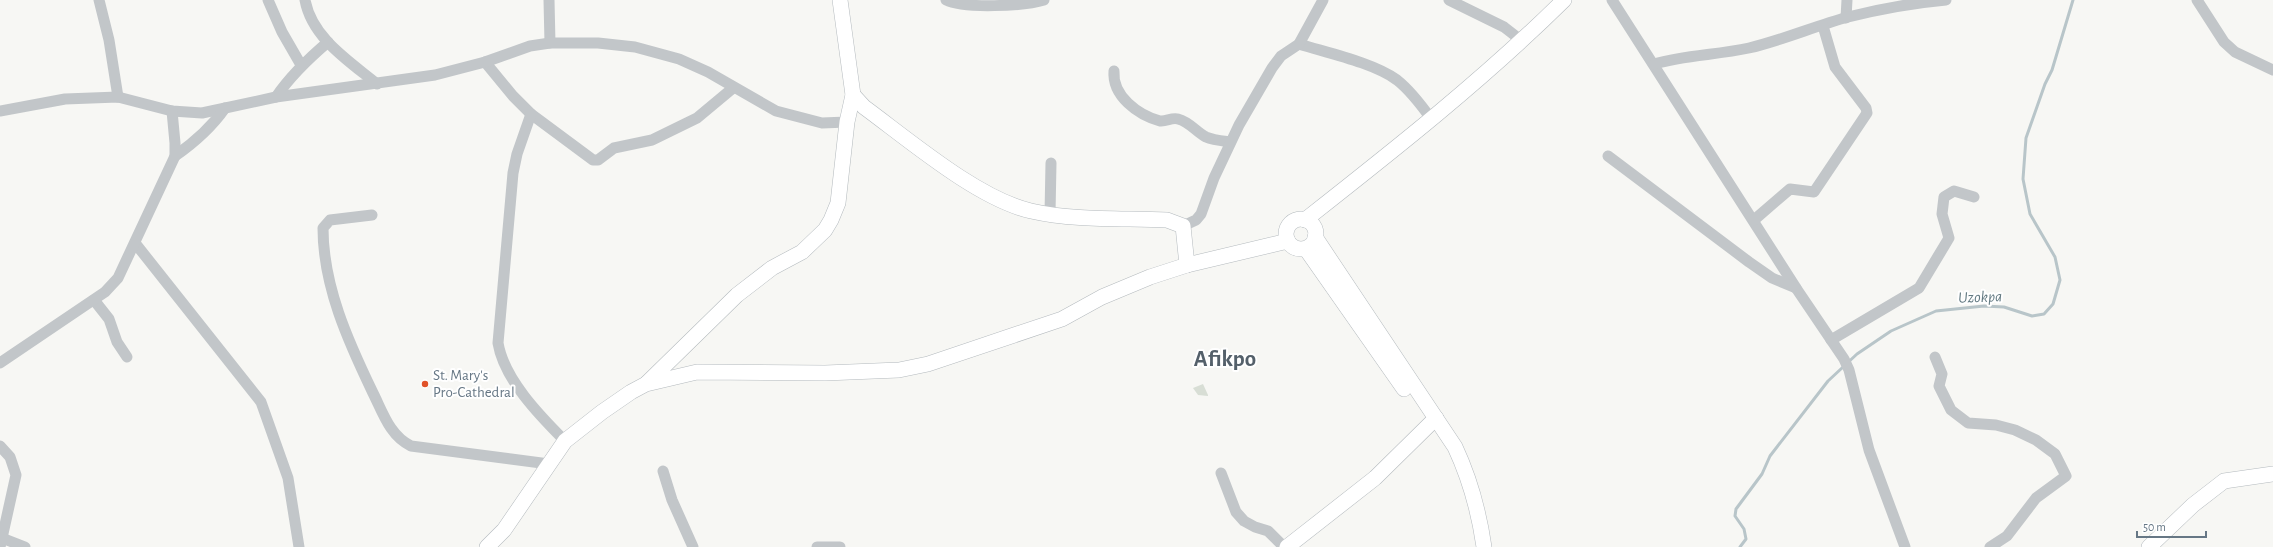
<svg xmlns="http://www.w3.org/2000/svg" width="2273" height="547" font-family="'Alegreya Sans',sans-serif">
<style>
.green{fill:#d8ded5}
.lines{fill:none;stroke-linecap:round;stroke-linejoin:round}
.stream{stroke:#b8c5c9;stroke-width:3}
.secondary-casing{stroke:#b4babe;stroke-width:16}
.street{stroke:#c2c6c9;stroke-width:11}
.secondary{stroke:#fff;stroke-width:15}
.poi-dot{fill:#e15229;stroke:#fff;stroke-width:1.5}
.labels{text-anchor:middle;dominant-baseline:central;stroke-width:4;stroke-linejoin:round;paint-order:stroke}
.poi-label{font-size:15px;fill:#667785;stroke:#fff;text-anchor:start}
.water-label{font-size:16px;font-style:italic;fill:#627981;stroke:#fff}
.town-label{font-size:23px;font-weight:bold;fill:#54606a;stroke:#fff}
</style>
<rect width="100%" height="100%" fill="#f7f7f4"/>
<path class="green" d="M1203,384L1208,395V396L1198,395L1193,388Z"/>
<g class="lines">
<path class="stream" d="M1740,547L1746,539L1744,529L1735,516L1736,509L1762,474L1770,456L1828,381L1857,354L1891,331L1936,311L1984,306L2004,307L2032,316L2044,314L2053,304L2060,280L2055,257L2030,214L2023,179L2026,138L2045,84L2052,70L2073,0"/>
<defs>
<g id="secondary">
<path d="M853,95L864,107C909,140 978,199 1031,211C1075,221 1123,218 1167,220L1183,226L1187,265"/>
<circle cx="1301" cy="234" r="15"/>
<path d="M1305,220C1394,150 1483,80 1564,0"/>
<path d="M1315,237L1455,447C1470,479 1479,512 1484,547"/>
<path d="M1306,249L1404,389"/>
<path d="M647,383L737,295L772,268L802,252L825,230L831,220L838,203L847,122L853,95L840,0"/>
<path d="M487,547L504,530L565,441L602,412L631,392L646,384L697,372L825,373L899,370L928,364L1062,319L1102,297L1150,277L1187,265L1288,241"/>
<path d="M1287,547L1375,478L1436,418"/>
<path d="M2149,547L2193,505L2224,481L2273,474"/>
</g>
</defs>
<use href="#secondary" class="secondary-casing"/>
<g class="street">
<path d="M99,0L109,40L118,97"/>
<path d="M268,0L282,32L301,65"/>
<path d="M305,0C312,38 349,61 377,84"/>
<path d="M549,0L550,43"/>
<path d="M946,0C963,9 1025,6 1044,0"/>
<path d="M1449,0L1504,27L1522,41"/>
<path d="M1612,0L1796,288L1844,359L1849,370L1869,450L1905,547"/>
<path d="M2197,0L2224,42L2235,52L2273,70"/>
<path d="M1846,18L1847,0"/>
<path d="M1299,44C1328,53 1374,63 1397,80C1411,91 1422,106 1432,120"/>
<path d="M485,62L513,96L531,114L593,160H598L614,148L652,140L697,118L733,88"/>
<path d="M1654,64C1685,55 1717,55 1749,48C1783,40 1815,26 1848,17C1880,9 1913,3 1946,0"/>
<path d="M1114,71C1112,96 1138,115 1160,121C1166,122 1172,117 1178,119C1190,122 1196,132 1206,137C1213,140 1223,141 1230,142"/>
<path d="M276,97C291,75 308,59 328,42"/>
<path d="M0,111L65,99L118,97L172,111L202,113L276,97L435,75L485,62L530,46L550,43H598L635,47L679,59L708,72L776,111L822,123L847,122"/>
<path d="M531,114L517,154L513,173L498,343C504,379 539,415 565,441"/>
<path d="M175,156C195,142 211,128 225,108"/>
<path d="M1608,156L1749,262L1772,278L1796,288"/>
<path d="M1050,214L1051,163"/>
<path d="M372,215L330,220L323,228C323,286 348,341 373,393C383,413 390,436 411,446L549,464"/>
<path d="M1754,220L1790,189L1814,192L1867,113L1866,108L1835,67L1823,26"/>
<path d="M1183,226L1196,220L1201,214L1214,178L1239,125L1272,68L1281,56L1299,44L1323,0"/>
<path d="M135,243L261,402L288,478L299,547"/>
<path d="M94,300L109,319L117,342L127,357"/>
<path d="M1831,340L1919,288L1949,238L1942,214L1944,197L1954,191L1974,197"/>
<path d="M1935,357L1942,374L1939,386L1951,410L1968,423L1996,425L2015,430L2036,440L2055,454L2066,476L2036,498L2007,536L1990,547"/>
<path d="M0,363L105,292L118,278L175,156V143L172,111"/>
<path d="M0,446L10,457L16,475L0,547"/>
<path d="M663,471L672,500L693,547"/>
<path d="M1221,473L1236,512L1244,521L1255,527L1268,531L1284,547"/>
<path d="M2,538L25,547"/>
<path d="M817,547H840"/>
</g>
<use href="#secondary" class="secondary"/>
</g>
<circle class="poi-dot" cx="425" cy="384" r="4"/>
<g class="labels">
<g class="poi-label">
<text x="433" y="375">St. Mary's<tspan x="433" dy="17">Pro-Cathedral</tspan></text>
</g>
<g class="water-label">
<text transform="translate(1980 297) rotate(-2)">Uzokpa</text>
</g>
<g class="town-label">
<text x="1225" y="359">Afikpo</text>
</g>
</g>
<path d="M2137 531v6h69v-6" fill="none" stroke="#667785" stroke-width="2"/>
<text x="2143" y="531" font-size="12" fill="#667785" stroke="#ffffff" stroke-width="3" paint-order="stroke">50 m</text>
</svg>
